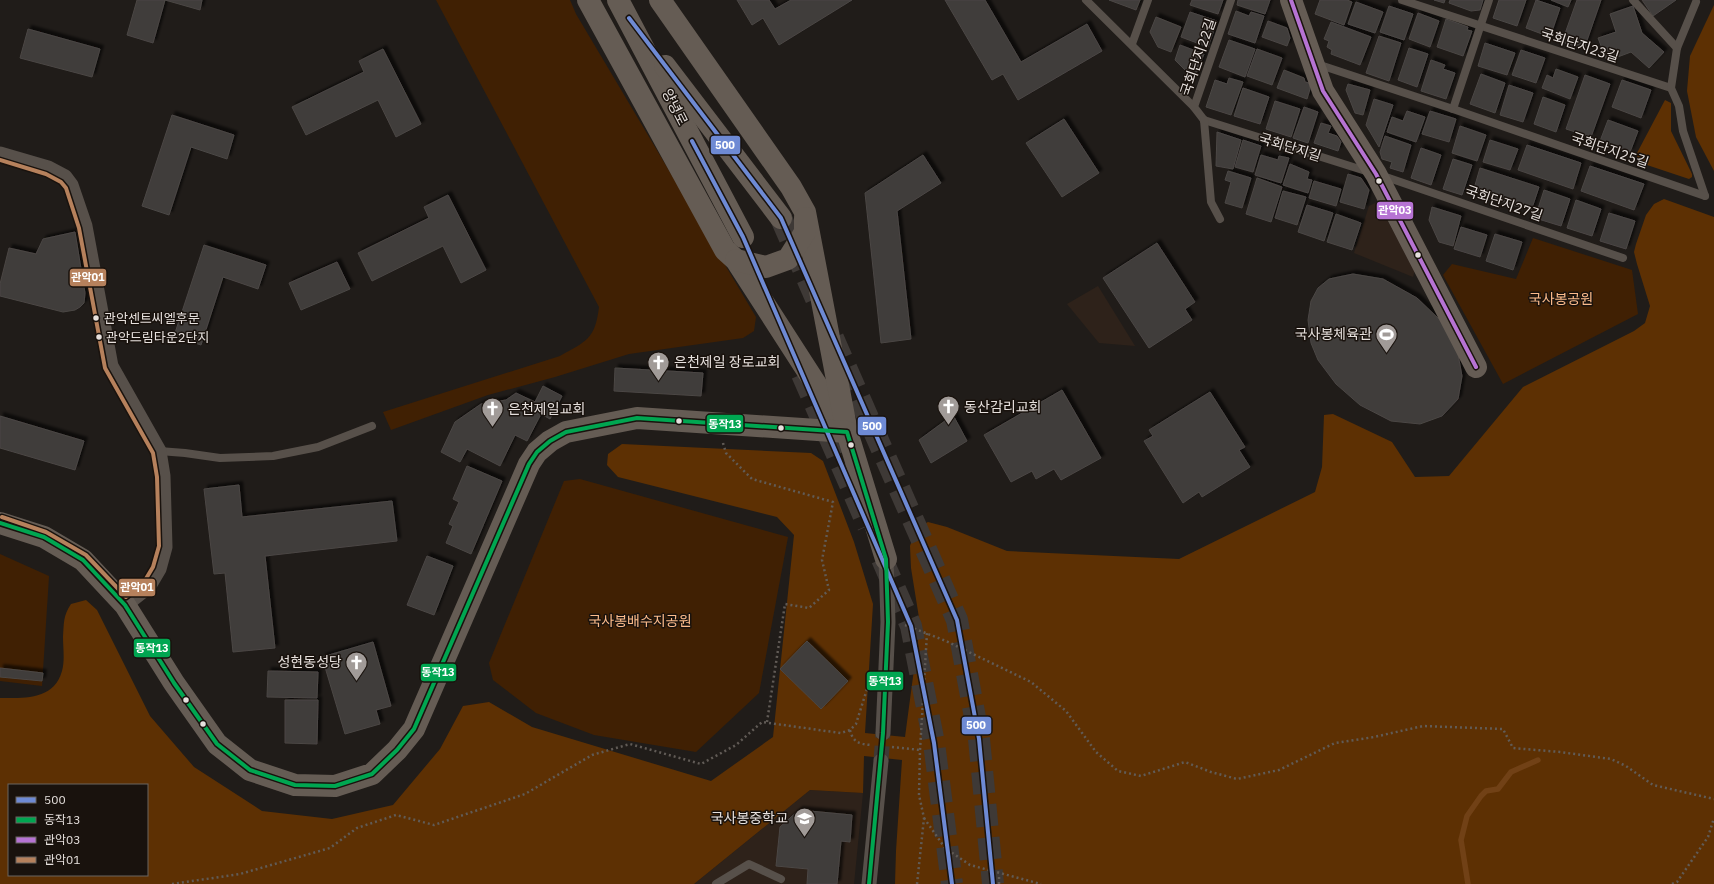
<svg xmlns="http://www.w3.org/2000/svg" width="1714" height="884" font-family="'IBM Plex Sans','Noto Sans KR',sans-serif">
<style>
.built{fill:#2e221a}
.green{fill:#402003}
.forest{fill:#5d3003;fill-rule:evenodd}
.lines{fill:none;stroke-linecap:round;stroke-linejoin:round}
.stream{stroke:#714116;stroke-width:5.5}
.building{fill:#403c3a;stroke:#4b4745;filter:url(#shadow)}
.street-tunnel{stroke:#3e3936;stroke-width:15;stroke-dasharray:15 8;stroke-linecap:butt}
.secondary-tunnel{stroke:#3e3936;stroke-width:22;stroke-dasharray:22 11;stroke-linecap:butt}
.path{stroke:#615b56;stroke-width:2.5;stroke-dasharray:2 3;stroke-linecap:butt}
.lane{stroke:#57504a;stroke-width:8}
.street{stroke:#57504a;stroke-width:15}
.secondary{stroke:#655c54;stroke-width:22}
.bus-1-casing{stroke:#19120d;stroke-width:7}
.bus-2-casing{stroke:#19120d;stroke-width:7}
.bus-3-casing{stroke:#19120d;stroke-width:7}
.bus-4-casing{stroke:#19120d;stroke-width:7}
.bus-1{stroke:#6e8ad4;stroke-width:4}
.bus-2{stroke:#00a651;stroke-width:4}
.bus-3{stroke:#b673d3;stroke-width:4}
.bus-4{stroke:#b6815c;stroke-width:4}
.bus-dot{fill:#e6e0dd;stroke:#19120d;stroke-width:1.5}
.labels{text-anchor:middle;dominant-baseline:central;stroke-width:3;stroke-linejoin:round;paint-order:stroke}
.bus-label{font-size:13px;fill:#e6e0dd;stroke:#19120d;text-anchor:start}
.street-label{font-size:14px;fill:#e6e0dd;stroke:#19120d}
.park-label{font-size:14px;fill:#fcbb8b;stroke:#19120d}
.poi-label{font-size:14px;fill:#e6e0dd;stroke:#19120d;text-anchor:end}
.line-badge{stroke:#19120d;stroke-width:1.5}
.badge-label{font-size:11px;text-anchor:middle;font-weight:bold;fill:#fff}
</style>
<defs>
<filter id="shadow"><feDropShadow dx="3.5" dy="-3.5" stdDeviation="1" flood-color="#0009"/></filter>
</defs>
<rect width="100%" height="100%" fill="#201c19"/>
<g class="built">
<path d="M1377,202L1415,270L1413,277L1354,253L1369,206Z"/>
<path d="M1098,286L1135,346L1099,343L1067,304Z"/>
<path d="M810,790L863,793L854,884H694Z"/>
</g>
<g class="green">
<path d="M436,0H570L576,14L756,317L754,331L743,338L629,354L555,377L488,395L391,430L383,412L560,356C586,341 595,340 599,307Z"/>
<path d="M1533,238L1632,270L1638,314L1503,384L1443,275L1452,264L1516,279Z"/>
<path d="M580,479L788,537L759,693L696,752L594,735L536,713L493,680L489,663L564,481Z"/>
<path d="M0,554L49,576L42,686L0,681Z"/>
</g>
<g class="forest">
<path d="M1714,5V171L1696,137L1687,91L1690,56Z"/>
<path d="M1665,100L1671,103V131L1692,174V177L1689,179L1638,162L1637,153Z"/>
<path d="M1664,199L1714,217V884H895L896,851L902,760L864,756L863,793L810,790L694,884H0V698C25,698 54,700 62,671C65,661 63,647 63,637C64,623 63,616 71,604L86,600L97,610L150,716L194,767L262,811L332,819L393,805L440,749L463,706L489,702L532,727L711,781L773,737L794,535L777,517L618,477L607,465L608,454L622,444L811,453L823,461L854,542L873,604L865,733L905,737L920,624L911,568L910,546L916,528L928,522L947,527L1007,551L1179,559L1315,492L1322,467L1324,415L1333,414L1392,442L1415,477L1449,476L1523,387L1634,331L1645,323L1650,306L1637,264L1634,252L1636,244L1646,215L1654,204ZM9,785H147V875H9Z"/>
</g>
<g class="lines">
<path class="stream" d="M1468,884L1461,840L1467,816L1481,796L1486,791L1498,789L1511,772L1538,760"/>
</g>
<g class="building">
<path d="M137,0H202L200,10L165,0L153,43L127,35Z"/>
<path d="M737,0H769L775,9L791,0H852L779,45L763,18L752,25Z"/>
<path d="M945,0H985L1021,62L1087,24L1102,51L1018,100L1003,74L992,80Z"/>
<path d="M1109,0H1140L1136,10Z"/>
<path d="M1192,0H1223L1218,14L1190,5Z"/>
<path d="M1238,0H1270L1265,14L1237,5Z"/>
<path d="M1320,0H1347L1352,2L1344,25L1315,14Z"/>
<path d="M1434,0H1445L1444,3Z"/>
<path d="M1450,0H1483L1480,10L1471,11L1449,3Z"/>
<path d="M1499,0H1526L1517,26L1493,18Z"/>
<path d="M1536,0L1560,8L1550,37L1526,28Z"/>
<path d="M1551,0H1571L1568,7Z"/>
<path d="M1577,0H1601L1584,49L1562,42Z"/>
<path d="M1642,0H1676L1653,16Z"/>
<path d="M1356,2L1383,12L1375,33L1348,24Z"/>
<path d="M1389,6L1413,14L1404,40L1380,32Z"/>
<path d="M1633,6L1642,33L1664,52L1649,68L1631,52L1607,61L1598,38L1616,32L1610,14Z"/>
<path d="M1236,11L1249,16L1251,12L1264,16L1255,43L1228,34Z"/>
<path d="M1190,12L1217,21L1208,47L1181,37Z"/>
<path d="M1418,13L1439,21L1430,47L1409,39Z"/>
<path d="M1156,17L1181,27L1171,52L1158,47L1150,32Z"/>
<path d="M1446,19L1468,27L1467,30L1472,31L1463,56L1437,47Z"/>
<path d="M1268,21L1287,28L1290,38L1287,46L1262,37Z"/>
<path d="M1331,22L1371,37L1360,65L1331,54L1332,50L1327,47L1329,41L1324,39Z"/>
<path d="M28,29L100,49L92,77L20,58Z"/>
<path d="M1379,36L1401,43L1389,81L1366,73Z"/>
<path d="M1229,40L1255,49L1245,77L1219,67Z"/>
<path d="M1485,43L1515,53L1507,75L1478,66Z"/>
<path d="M1180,45L1204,54L1194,79L1175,60Z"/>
<path d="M1409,48L1428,54L1417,87L1398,80Z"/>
<path d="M383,49L421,124L396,137L378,100L306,135L292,107L364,72L359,61Z"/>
<path d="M1257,49L1282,58L1272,85L1247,76Z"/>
<path d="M1521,50L1545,58L1536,83L1512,75Z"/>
<path d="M1431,60L1445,65L1443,69L1455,73L1446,99L1421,91Z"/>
<path d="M1556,69L1578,77L1570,99L1542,88L1547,75L1553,78Z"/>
<path d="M1284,70L1304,78L1305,82L1309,83L1310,89L1307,99L1277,88Z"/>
<path d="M1481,74L1505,83L1495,113L1470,104Z"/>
<path d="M1585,75L1610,84L1591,137L1566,129Z"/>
<path d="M1229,78L1243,82L1231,115L1206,107L1215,80L1227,84Z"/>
<path d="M1622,80L1651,90L1641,118L1612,107Z"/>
<path d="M1348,84L1370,90L1363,115L1355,113L1346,90Z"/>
<path d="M1509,85L1533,93L1523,122L1500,115Z"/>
<path d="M1243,88L1269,97L1260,124L1234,116Z"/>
<path d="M1543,97L1565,105L1556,132L1534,124Z"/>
<path d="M1374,99L1393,105L1379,147L1366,125Z"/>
<path d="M1275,101L1300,109L1291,137L1266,129Z"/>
<path d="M1304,107L1318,112L1308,143L1293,138Z"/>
<path d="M1407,111L1425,117L1416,142L1387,132L1392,117L1403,121Z"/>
<path d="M1430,111L1456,119L1449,142L1422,134Z"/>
<path d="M172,115L234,135L227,159L191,147L169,215L142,206Z"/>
<path d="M1064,119L1099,173L1062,197L1026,143Z"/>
<path d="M1608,120L1638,131L1630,152L1600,141Z"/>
<path d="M1321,123L1331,126L1328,133L1337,136L1341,142L1338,151L1314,143Z"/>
<path d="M1460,126L1486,135L1477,161L1452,153Z"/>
<path d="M1217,132L1241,140L1233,169L1216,166Z"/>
<path d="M1385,136L1411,145L1403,172L1390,168L1392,162L1382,159L1380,152Z"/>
<path d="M1243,140L1261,146L1253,172L1235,167Z"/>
<path d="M1490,140L1518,149L1510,170L1483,162Z"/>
<path d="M1527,145L1581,163L1573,189L1518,170Z"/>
<path d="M1421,148L1441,155L1431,185L1411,178Z"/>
<path d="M923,155L941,183L897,211L911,339L881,343L865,193Z"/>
<path d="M1261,155L1278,160L1279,156L1289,158L1281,183L1255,175Z"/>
<path d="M1453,159L1472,165L1462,195L1443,189Z"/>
<path d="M1290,164L1309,172L1307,179L1312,180L1308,193L1283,185Z"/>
<path d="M1590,166L1644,184L1634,210L1581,191Z"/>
<path d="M1480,168L1539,187L1531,211L1473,192Z"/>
<path d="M1228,171L1251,178L1242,208L1225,203L1231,182L1225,180Z"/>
<path d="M1348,174L1361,178L1369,190L1364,209L1340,202Z"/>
<path d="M1257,178L1282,187L1271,222L1246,214Z"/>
<path d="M1314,181L1341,189L1336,206L1309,198Z"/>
<path d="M1544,190L1570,199L1561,226L1535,218Z"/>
<path d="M1283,191L1306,197L1297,225L1275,218Z"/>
<path d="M448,195L486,270L461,283L443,246L372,281L358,253L429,218L424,207Z"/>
<path d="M1576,200L1601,209L1592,236L1567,228Z"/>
<path d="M1307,205L1333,213L1324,241L1298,232Z"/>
<path d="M1432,207L1461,216L1453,246L1439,242L1429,220Z"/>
<path d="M1609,213L1635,221L1626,249L1600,241Z"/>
<path d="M1336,214L1361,223L1352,250L1327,242Z"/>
<path d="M1461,227L1487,235L1480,257L1454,249Z"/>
<path d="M75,232L85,293L84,303L80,307L75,310L63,312L0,296V284L9,248L36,254L43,239Z"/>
<path d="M1495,234L1522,242L1513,270L1486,261Z"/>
<path d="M1157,243L1195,302L1185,309L1192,320L1149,348L1103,278Z"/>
<path d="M204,245L266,265L258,289L223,277L201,345L174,336Z"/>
<path d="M337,262L350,289L301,310L289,283Z"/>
<path d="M1353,274L1383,279L1417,298L1440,320L1457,349L1462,376L1458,399L1442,416L1420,424L1391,421L1360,405L1336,384L1318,360L1311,343L1308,320L1311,301L1318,288L1329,279Z"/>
<path d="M615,368L703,373L701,396L614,391Z"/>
<path d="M543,386L562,396L550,419L541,414L527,441L515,435L500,466L467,449L460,462L441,452L455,422L481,404L506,400L516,393L535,402Z"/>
<path d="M1062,390L1101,458L1061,480L1054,469L1036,479L1032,471L1011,482L984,435Z"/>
<path d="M1210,392L1245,447L1239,450L1250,467L1202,497L1199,492L1183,503L1144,441L1153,436L1149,430Z"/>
<path d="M953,415L967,441L931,463L919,440Z"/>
<path d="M0,416L84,441L75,470L0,448Z"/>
<path d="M467,466L502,481L471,554L446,543L453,526L449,524L459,502L453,499Z"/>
<path d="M239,485L242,517L392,501L397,541L265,556L275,648L233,652L225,573L214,574L204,489Z"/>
<path d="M427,556L453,566L434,615L407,605Z"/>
<path d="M807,641L848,681L821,709L780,669Z"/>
<path d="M373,642L391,706L376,710L380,724L345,734L322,657Z"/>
<path d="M0,668L43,673L42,681L0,677Z"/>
<path d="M268,671L318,672L317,698L267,697Z"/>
<path d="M285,700H318L317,744L285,743Z"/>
<path d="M799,810L852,815L850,842L841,841L837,884H807L808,869L776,866L780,827Z"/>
</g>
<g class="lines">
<path class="street-tunnel" d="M881,761L883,733"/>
<g class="secondary-tunnel">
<path d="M781,218L817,301"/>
<path d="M833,338L957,620L979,739L993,884"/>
<path d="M802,374L868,526"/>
<path d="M882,559L911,626L934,743L952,884"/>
</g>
<g class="path">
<path d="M723,443L726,453L752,479L833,502L822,560L829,590L809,608L785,604L767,722"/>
<path d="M905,625L946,641L1031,682L1066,711L1096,752L1118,771L1141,776L1185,762L1211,772L1237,779L1279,770L1335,743L1374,737L1423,726L1503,729L1513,748L1560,752L1611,759L1626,766L1653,785L1714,799"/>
<path d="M850,730C853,743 860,744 871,745"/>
<path d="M892,747L920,750"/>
<path d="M924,818L945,848L970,865L1041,884"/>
<path d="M172,884L240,874L330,848L357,828L396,815L434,825L525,794L592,755L630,744L701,764L736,745L762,722L826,731L841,733L850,730L856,724L867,689"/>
<path d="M917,884L924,818L919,795L920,750L927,633"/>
<path d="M999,884V874"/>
<path d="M1672,884L1677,882L1708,837L1714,818"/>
</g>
<g class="lane">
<path d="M1086,0L1194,107"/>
<path d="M1402,0L1671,88"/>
<path d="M1633,0L1677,48"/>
<path d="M1696,2L1677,48L1671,88L1679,106L1683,131L1705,196"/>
<path d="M1132,44L1148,0"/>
<path d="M1317,64L1453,109L1705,196"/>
<path d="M1453,109L1489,0"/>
<path d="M1204,120L1369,172"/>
<path d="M1204,120L1194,107L1231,0"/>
<path d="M1204,120L1211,202L1220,219"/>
<path d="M1380,175L1623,258"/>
<path d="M159,451L185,453L220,458L273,456L318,447L372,426"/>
<path d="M716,884L749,864L781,879"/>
</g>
<g class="street">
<path d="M0,154L48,168L65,177L71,185L85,226L111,366L159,451L163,476L165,547L159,569L149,586L125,605"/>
<path d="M883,733L888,622L886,559"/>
<path d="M869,884L881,761"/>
</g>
<g class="secondary">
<path d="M588,0L725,250L736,260L841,423"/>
<path d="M618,0L743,237"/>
<path d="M660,0L791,187L805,212L847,432L886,559"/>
<path d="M1291,0L1323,91L1376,174L1476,367"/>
<path d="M665,66L781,218"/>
<path d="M736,260L766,267L788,259L805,232V218"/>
<path d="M0,523L44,537L83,560L125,605L174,683L217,744L250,770L295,785L335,786L372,774L397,750L414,729L529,464L537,452L550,441L566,432L637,418L847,432"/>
</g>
<defs>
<g id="bus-1">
<path d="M629,18L781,218L957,620L979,739L993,884"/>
<path d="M692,141L743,237L911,626L934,743L952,884"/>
</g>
<path id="bus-2" d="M0,523L44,537L83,560L125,605L174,683L217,744L250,770L295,785L335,786L372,774L397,750L414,729L529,464L537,452L550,441L566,432L637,418L847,432L886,559L888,622L883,733L869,884"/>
<path id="bus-3" d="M1291,0L1323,91L1376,174L1476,367"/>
<path id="bus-4" d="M0,160L46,174L61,182L66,188L79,228L105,368L153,453L157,477L159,546L153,567L144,582L126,597L86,555L46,532L2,517"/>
</defs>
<use href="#bus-1" class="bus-1-casing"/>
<use href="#bus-2" class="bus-2-casing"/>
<use href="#bus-3" class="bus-3-casing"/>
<use href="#bus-4" class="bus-4-casing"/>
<use href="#bus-1" class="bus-1"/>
<use href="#bus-2" class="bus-2"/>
<use href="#bus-3" class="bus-3"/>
<use href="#bus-4" class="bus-4"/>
</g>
<defs>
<symbol id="stadium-pin" viewBox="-11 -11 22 30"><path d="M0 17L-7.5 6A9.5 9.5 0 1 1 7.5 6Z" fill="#a19b98" stroke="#19120d"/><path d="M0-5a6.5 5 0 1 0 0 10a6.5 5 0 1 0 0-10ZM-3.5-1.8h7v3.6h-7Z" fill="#fff"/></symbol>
<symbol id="church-pin" viewBox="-11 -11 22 30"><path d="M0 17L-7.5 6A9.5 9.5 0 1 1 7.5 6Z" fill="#a19b98" stroke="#19120d"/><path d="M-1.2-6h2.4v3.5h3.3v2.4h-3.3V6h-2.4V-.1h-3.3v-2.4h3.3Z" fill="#fff"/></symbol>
<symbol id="school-pin" viewBox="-11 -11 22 30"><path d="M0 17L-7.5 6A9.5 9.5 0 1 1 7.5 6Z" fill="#a19b98" stroke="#19120d"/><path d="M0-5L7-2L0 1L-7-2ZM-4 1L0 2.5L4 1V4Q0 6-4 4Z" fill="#fff"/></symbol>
</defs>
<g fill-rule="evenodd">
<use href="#stadium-pin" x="1374" y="322" width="25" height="34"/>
<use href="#church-pin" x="646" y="350" width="25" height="34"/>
<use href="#church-pin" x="936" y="394" width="25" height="34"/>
<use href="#church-pin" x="480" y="396" width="25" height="34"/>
<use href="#church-pin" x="344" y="650" width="25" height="34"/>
<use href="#school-pin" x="792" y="806" width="25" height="34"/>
</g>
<g class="bus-dot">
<circle cx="1379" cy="181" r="3.5"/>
<circle cx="1418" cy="255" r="3.5"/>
<circle cx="96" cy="318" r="3.5"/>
<circle cx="99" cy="337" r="3.5"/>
<circle cx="679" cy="421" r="3.5"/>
<circle cx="781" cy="428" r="3.5"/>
<circle cx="851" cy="445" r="3.5"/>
<circle cx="186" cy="700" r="3.5"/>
<circle cx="203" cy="724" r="3.5"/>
</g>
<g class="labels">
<g class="bus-label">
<text x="104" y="318">관악센트씨엘후문</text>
<text x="106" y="337">관악드림타운2단지</text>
</g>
<g class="street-label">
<text transform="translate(1580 45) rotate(18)">국회단지23길</text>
<text transform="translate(1198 57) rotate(-71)">국회단지22길</text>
<text transform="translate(675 107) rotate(63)">양녕로</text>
<text transform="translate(1290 147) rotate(17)">국회단지길</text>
<text transform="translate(1610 150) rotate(19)">국회단지25길</text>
<text transform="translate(1504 203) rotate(19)">국회단지27길</text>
</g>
<g class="park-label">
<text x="1561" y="299">국사봉공원</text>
<text x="640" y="621">국사봉배수지공원</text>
</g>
<g class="poi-label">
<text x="1372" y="334">국사봉체육관</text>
<text x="674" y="362" text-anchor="start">은천제일 장로교회</text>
<text x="964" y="407" text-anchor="start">동산감리교회</text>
<text x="508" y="409" text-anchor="start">은천제일교회</text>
<text x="342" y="662">성현동성당</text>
<text x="788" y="818">국사봉중학교</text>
</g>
</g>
<g class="line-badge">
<rect x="710" y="135" width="31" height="20" rx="4" fill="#6e8ad4"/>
<rect x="1376" y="201" width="38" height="19" rx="4" fill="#b673d3"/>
<rect x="69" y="268" width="38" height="19" rx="4" fill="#b6815c"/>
<rect x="706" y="414" width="38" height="19" rx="4" fill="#00a651"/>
<rect x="857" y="416" width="30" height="20" rx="4" fill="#6e8ad4"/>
<rect x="118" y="578" width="38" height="19" rx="4" fill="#b6815c"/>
<rect x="133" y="638" width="38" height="20" rx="4" fill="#00a651"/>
<rect x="420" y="663" width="37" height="19" rx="4" fill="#00a651"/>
<rect x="866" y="671" width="38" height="20" rx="4" fill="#00a651"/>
<rect x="961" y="716" width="31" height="19" rx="4" fill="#6e8ad4"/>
</g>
<g class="badge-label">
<text x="725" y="149">500</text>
<text x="1395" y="214">관악03</text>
<text x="88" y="281">관악01</text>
<text x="725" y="428">동작13</text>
<text x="872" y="430">500</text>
<text x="137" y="591">관악01</text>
<text x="152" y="652">동작13</text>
<text x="438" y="676">동작13</text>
<text x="885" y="685">동작13</text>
<text x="976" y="729">500</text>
</g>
<rect x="8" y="784" width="140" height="92" fill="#19120d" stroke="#6b6460"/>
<rect x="16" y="797" width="20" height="6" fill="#6e8ad4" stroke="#6b6460"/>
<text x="44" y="804" font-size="12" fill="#e6e0dd">500</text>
<rect x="16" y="817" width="20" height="6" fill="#00a651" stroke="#6b6460"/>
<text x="44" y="824" font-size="12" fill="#e6e0dd">동작13</text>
<rect x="16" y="837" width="20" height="6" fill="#b673d3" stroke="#6b6460"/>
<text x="44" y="844" font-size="12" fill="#e6e0dd">관악03</text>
<rect x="16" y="857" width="20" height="6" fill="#b6815c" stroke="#6b6460"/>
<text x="44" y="864" font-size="12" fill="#e6e0dd">관악01</text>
</svg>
